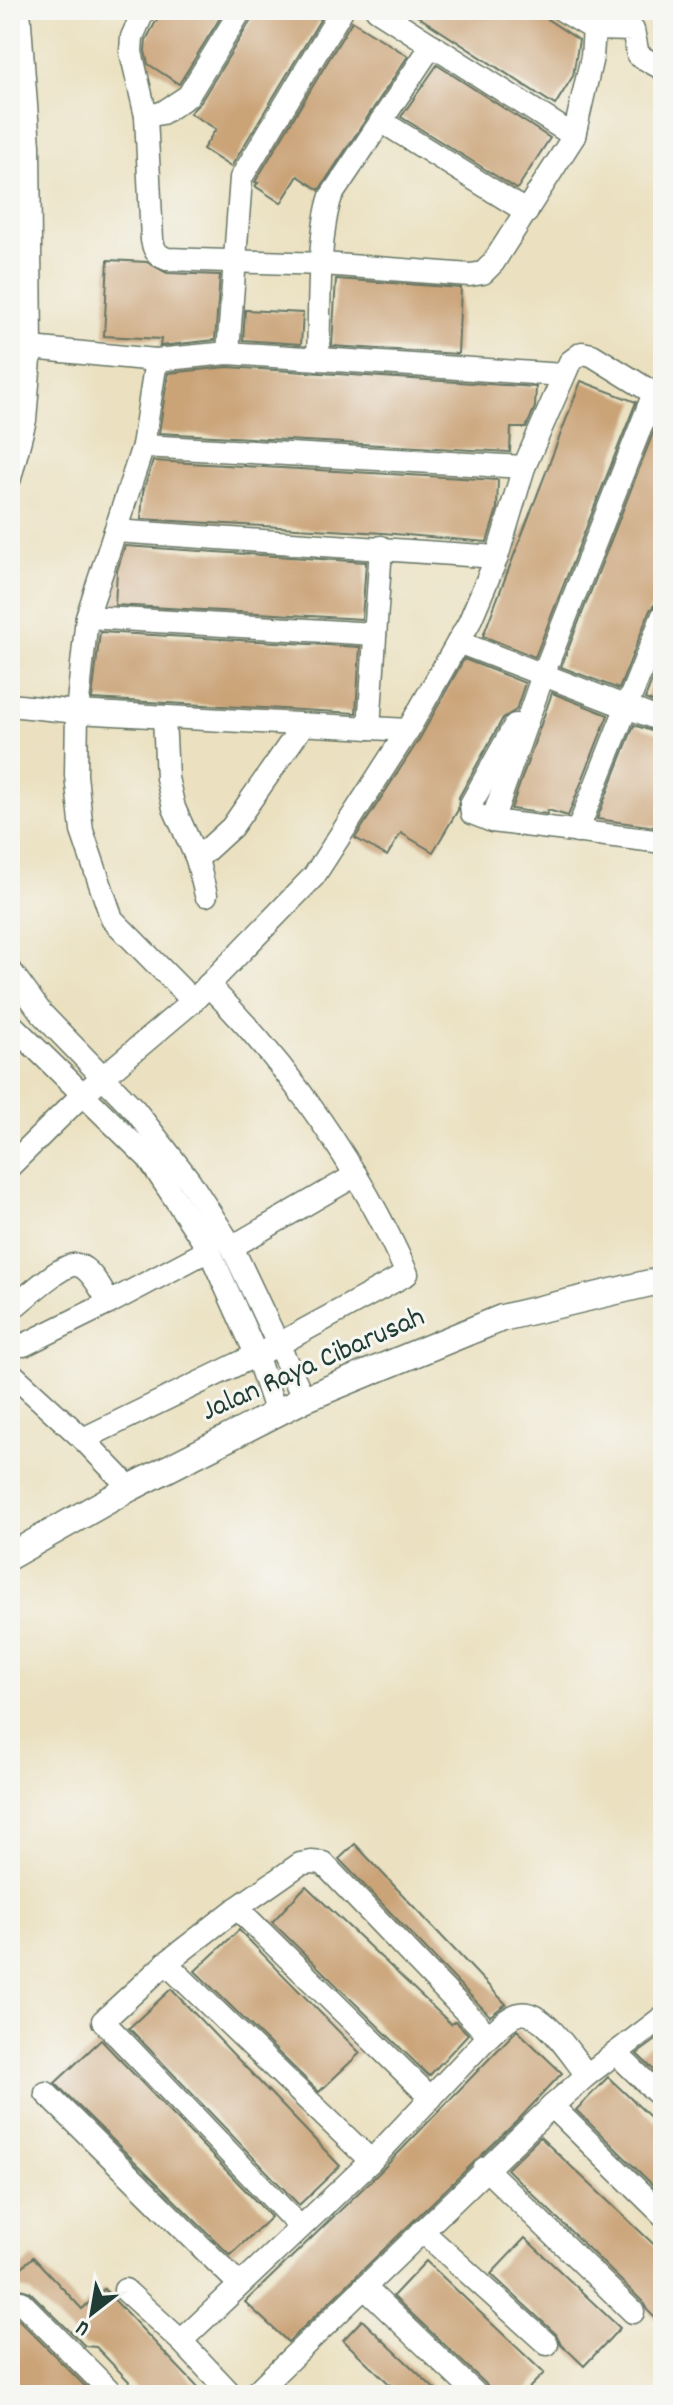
<svg xmlns="http://www.w3.org/2000/svg" width="673" height="2405" font-family="Dekko,sans-serif">
<style>
.building{fill:#caa377}
.lines{fill:none;stroke-linecap:round;stroke-linejoin:round}
.minor-casing{stroke:#667665;stroke-width:25}
.major-casing{stroke:#667665;stroke-width:29}
.minor{stroke:#fff;stroke-width:22}
.major{stroke:#fff;stroke-width:26}
.labels{text-anchor:middle;dominant-baseline:central;stroke-width:6;stroke-linejoin:round;paint-order:stroke}
.street-label{font-size:30px;fill:#1f3d34;stroke:#f6f6f2}
</style>
<rect width="100%" height="100%" fill="#f6f6f2"/>
<filter id="ink" filterUnits="userSpaceOnUse"><feTurbulence type="fractalNoise" baseFrequency=".0125" numOctaves="2"/><feDisplacementMap in="SourceGraphic" scale="16" xChannelSelector="R" yChannelSelector="G"/><feConvolveMatrix kernelMatrix="1 2 1 2 8 2 1 2 1" color-interpolation-filters="sRGB"/></filter>
<filter id="wash" filterUnits="userSpaceOnUse"><feTurbulence type="fractalNoise" baseFrequency=".006" numOctaves="4" result="noise"/><feDisplacementMap in="SourceGraphic" scale="32" xChannelSelector="R" yChannelSelector="G"/><feGaussianBlur stdDeviation="1.8" result="paint"/><feColorMatrix in="noise" values="0 0 0 0 0 0 0 0 0 0 0 0 0 0 0 0 0 1.4 0 .05"/><feComposite in="paint" operator="in"/></filter>
<g filter="url(#wash)">
<rect width="100%" height="100%" fill="#ebe1c1"/>
<g id="blocks">
<g class="building">
<path d="M162,10H225L179,84L148,64L145,51L146,40Z"/>
<path d="M255,10H326L231,167L203,149L216,129L190,113L200,103L253,17Z"/>
<path d="M408,10H533L579,40L573,76L555,105Z"/>
<path d="M352,21L408,56L319,190L298,176L281,203L255,186L258,183L255,182Z"/>
<path d="M437,65L550,138L517,189L401,117Z"/>
<path d="M108,260L147,262L167,273L220,275L215,340L160,346L161,339L104,336Z"/>
<path d="M336,279L461,288L458,354L332,346Z"/>
<path d="M245,310L303,313L301,344L243,340Z"/>
<path d="M228,367L536,387L535,407L526,428H511L510,452L159,433L168,373Z"/>
<path d="M581,381L636,402L535,657L483,636Z"/>
<path d="M661,413L663,601L655,604L650,610L619,689L561,667Z"/>
<path d="M153,461L498,480L497,509L487,542L383,533L141,519L143,492Z"/>
<path d="M125,546L366,562L362,619L115,605L117,571Z"/>
<path d="M100,632L360,647L356,713L92,699Z"/>
<path d="M663,653V706L645,699Z"/>
<path d="M464,659L525,683L516,710L503,718L459,797L458,810L433,852L401,833L387,856L355,838L420,738Z"/>
<path d="M552,693L608,715L568,816L548,810L547,814L511,809Z"/>
<path d="M634,725L663,735V828L597,819Z"/>
<path d="M355,1844L415,1908L506,2004L490,2016L339,1859Z"/>
<path d="M306,1886L451,2024L455,2021L468,2034L429,2076L272,1922Z"/>
<path d="M239,1930L360,2053L319,2092L195,1971Z"/>
<path d="M171,1989L340,2166L299,2205L129,2028Z"/>
<path d="M517,2030L562,2073L520,2118L288,2342L245,2302L381,2171Z"/>
<path d="M663,2035V2079L637,2054Z"/>
<path d="M101,2040L271,2217L230,2255L55,2083Z"/>
<path d="M608,2077L663,2129V2195L576,2110Z"/>
<path d="M540,2137L663,2253V2326L647,2310L643,2302L507,2169Z"/>
<path d="M525,2238L620,2328L584,2366L561,2344L556,2334L491,2274Z"/>
<path d="M33,2257L82,2309L104,2289L205,2395H142L96,2347L85,2346L30,2292L18,2288L10,2294V2278Z"/>
<path d="M426,2261L544,2373L522,2395H491L487,2385L393,2296Z"/>
<path d="M10,2310L11,2312L94,2395H10Z"/>
<path d="M362,2320L385,2342L441,2395H401L343,2340Z"/>
</g>
</g>
</g>
<g filter="url(#ink)">
<use href="#blocks" fill-opacity="0" stroke="#667665" stroke-width="2"/>
<g class="lines">
<defs>
<g id="minor">
<path d="M144,10L132,37L131,52L146,116L152,240C154,251 157,255 167,259L323,264L470,275L483,273L493,263L574,136L592,57L594,29"/>
<path d="M377,10L574,136"/>
<path d="M562,10L594,29L633,30L638,55L663,69"/>
<path d="M146,116L162,113L188,96L241,10"/>
<path d="M381,121L527,212"/>
<path d="M10,346L156,360L228,353L564,375"/>
<path d="M228,353L241,178L342,10"/>
<path d="M318,359C320,314 317,238 331,196L432,45"/>
<path d="M156,360L143,446L87,617L77,712L76,775L82,831L112,919L193,1001"/>
<path d="M143,446L524,467"/>
<path d="M10,478L25,420L31,347L29,146L19,10"/>
<path d="M115,531L497,557"/>
<path d="M87,617L375,634"/>
<path d="M458,642L663,721"/>
<path d="M10,705L77,712L408,730"/>
<path d="M164,717L167,778L174,808L197,859L206,895"/>
<path d="M515,725L471,804L472,813L492,821L663,842"/>
<path d="M369,728L381,547"/>
<path d="M492,821L543,675L654,393"/>
<path d="M577,832L663,615"/>
<path d="M197,859L232,827L303,725"/>
<path d="M10,970L42,1014L135,1110L189,1180L232,1247L304,1399"/>
<path d="M10,1023L148,1158L209,1250L256,1354L276,1413"/>
<path d="M10,1166L84,1093L193,1001L314,876L408,730L469,623L497,557L524,467L570,362L582,353L592,355L663,399"/>
<path d="M232,1247L356,1175"/>
<path d="M10,1310C22,1301 64,1261 77,1265C91,1268 102,1291 109,1303L209,1250"/>
<path d="M10,1343L24,1345L109,1303"/>
<path d="M10,1372L83,1439L130,1488"/>
<path d="M83,1439L277,1345L407,1274C360,1168 290,1067 208,985"/>
<path d="M237,1908L431,2098"/>
<path d="M166,1963L371,2161"/>
<path d="M616,2053L663,2099"/>
<path d="M46,2093L239,2284"/>
<path d="M552,2106L663,2215"/>
<path d="M485,2168L633,2312"/>
<path d="M300,2227L103,2021L166,1963L237,1908L300,1864L311,1862L323,1863L489,2036"/>
<path d="M422,2231L547,2344"/>
<path d="M364,2287L477,2395"/>
<path d="M125,2290L181,2341L232,2395"/>
<path d="M21,2302L114,2395"/>
<path d="M181,2341L371,2161L489,2036C498,2028 508,2017 519,2014C543,2008 573,2058 587,2075"/>
<path d="M253,2395L552,2106L587,2075L663,2017"/>
</g>
<path id="major" d="M10,1556L130,1488L304,1399L502,1318L663,1280"/>
</defs>
<use href="#minor" class="minor-casing"/>
<use href="#major" class="major-casing"/>
<use href="#minor" class="minor"/>
<use href="#major" class="major"/>
</g>
</g>
<g class="labels">
<g class="street-label">
<text transform="translate(314 1366) rotate(-24)">Jalan Raya Cibarusah</text>
</g>
</g>
<rect width="673" height="2405" fill="none" stroke="#f6f6f2" stroke-width="40"/>
<g transform="translate(92 2313) rotate(211)" stroke="#f6f6f2" stroke-width="6" paint-order="stroke">
<path d="M0-6L14 30L0 20L-14 30Z" fill="#1f3d34"/>
<text y="-12" font-size="22" font-weight="bold" text-anchor="middle" fill="#1f3d34">U</text>
</g>
</svg>
